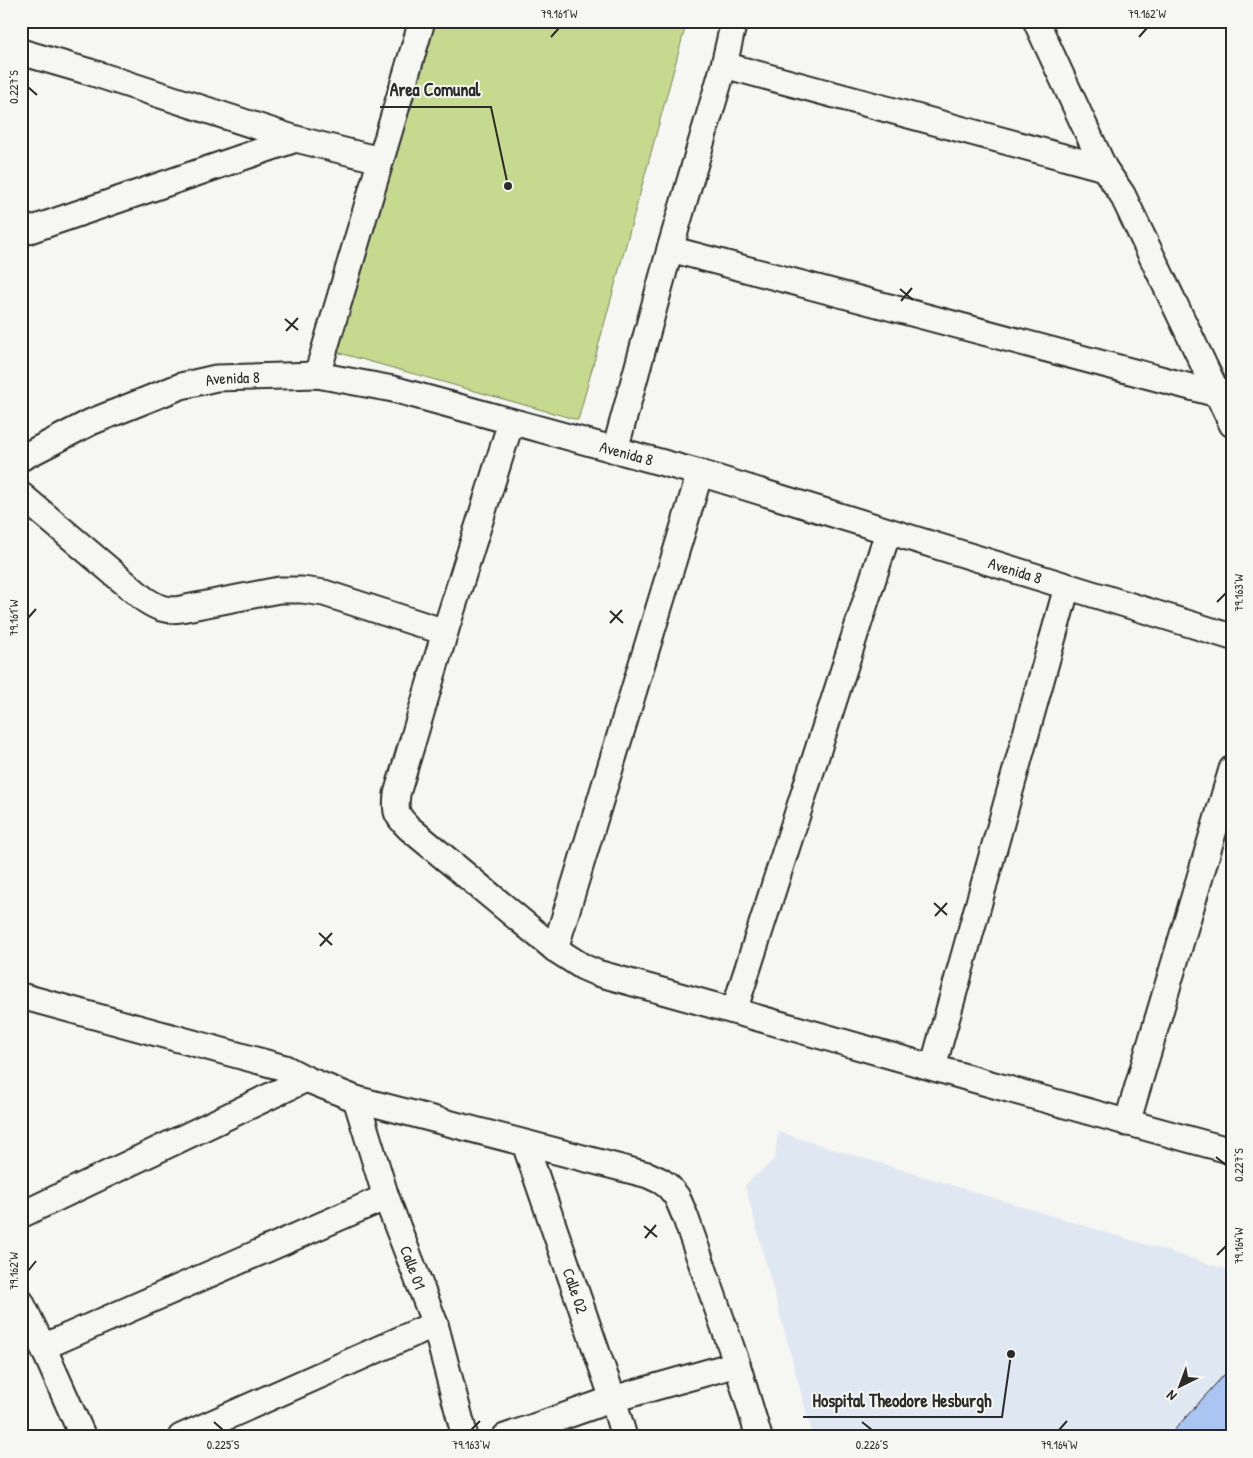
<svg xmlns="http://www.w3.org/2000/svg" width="1253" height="1458" font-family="'Patrick Hand',sans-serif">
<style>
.built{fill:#dfe7f2}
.green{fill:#c6da8f;stroke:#78825d}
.building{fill:#aac5f2;stroke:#2b2b2b}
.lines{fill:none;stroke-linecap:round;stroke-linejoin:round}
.minor-casing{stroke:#2b2b2b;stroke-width:29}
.minor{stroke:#f6f6f2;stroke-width:25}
.ticks{fill:none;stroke:#2b2b2b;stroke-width:2}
.labels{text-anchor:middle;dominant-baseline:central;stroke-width:4;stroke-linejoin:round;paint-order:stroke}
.street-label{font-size:16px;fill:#2b2b2b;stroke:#f6f6f2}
.leader{fill:none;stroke:#2b2b2b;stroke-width:2}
.callout-dot{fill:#2b2b2b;stroke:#f6f6f2;stroke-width:2}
.callout-label{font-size:18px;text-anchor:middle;font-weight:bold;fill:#2b2b2b;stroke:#f6f6f2;stroke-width:4;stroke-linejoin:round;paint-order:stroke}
.neatline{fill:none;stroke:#2b2b2b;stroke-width:2}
.ticks-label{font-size:12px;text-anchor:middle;fill:#2b2b2b}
</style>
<rect width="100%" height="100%" fill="#f6f6f2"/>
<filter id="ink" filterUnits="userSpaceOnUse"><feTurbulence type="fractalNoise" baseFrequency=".02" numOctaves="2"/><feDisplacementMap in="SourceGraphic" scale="10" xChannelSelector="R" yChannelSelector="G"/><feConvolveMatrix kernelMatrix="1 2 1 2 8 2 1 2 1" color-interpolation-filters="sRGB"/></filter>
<g filter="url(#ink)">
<path class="built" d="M778,1132L1232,1271V1437H813L745,1185L775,1159Z"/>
<path class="green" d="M419,21H687L578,420L329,350Z"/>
<path class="building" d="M1232,1366V1437H1168Z"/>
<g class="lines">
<defs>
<g id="minor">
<path d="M1036,21L1104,168L1122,194L1232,424"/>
<path d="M21,52L90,72L296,139"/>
<path d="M724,65L1104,168"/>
<path d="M21,233L296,139L380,160"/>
<path d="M670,249L1217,394"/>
<path d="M317,375L422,21"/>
<path d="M511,422L445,632L397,794C395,812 396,815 409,828L555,949L583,967L597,973C809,1031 1019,1094 1232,1151"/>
<path d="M615,450L670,249L724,65L734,21"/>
<path id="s1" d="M21,458L91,422L181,386L216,378L317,375L393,389L700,473L1232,637"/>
<path d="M21,495L144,599C156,607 166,612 181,609L279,590H302L324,593L445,632"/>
<path d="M555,949L700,473"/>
<path d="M21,996L285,1068L306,1079L356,1099L648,1175L661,1181L669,1187L677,1197L685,1216L737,1364L759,1437"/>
<path d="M734,1011L888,532"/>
<path d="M933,1067L1067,587"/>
<path id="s2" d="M356,1099L386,1197L435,1324L465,1437"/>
<path d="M1127,1123L1232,769"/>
<path id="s3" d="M525,1144L613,1399L624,1437"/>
<path d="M21,1215L306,1079"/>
<path d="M21,1302L43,1347L83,1437"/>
<path d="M43,1347L386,1197"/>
<path d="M181,1437L435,1324"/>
<path d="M505,1437L613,1399L737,1364"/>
</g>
</defs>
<use href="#minor" class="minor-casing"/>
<use href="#minor" class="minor"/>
</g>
</g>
<path class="ticks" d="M551,37L559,28M1139,37L1147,28M28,87L37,95M900,289L913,300M901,301L912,288M285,319L298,330M286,331L298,318M1217,602L1226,593M610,611L623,623M28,618L36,609M610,623L622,610M934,903L947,915M935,916L947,903M319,933L332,945M320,946L332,933M1216,1157L1226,1165M644,1226L657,1237M645,1238L656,1225M1217,1255L1226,1246M28,1271L36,1261M214,1422L223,1430M862,1422L872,1430M471,1430L480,1421M1059,1430L1067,1421"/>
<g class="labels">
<g class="street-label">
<text stroke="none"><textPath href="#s1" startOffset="228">Avenida 8</textPath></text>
<text stroke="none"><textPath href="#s1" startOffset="632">Avenida 8</textPath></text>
<text stroke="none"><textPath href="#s1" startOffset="1038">Avenida 8</textPath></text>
<text stroke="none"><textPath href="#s2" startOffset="178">Calle 01</textPath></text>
<text stroke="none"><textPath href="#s3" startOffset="155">Calle 02</textPath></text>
</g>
</g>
<path class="leader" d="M508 186L491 107H380M1011 1354L1002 1417H803"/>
<g class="callout-dot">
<circle cx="508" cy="186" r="5"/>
<circle cx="1011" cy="1354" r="5"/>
</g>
<g class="callout-label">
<text x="435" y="96">Area Comunal</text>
<text x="902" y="1407">Hospital Theodore Hesburgh</text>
</g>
<rect width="1253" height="1458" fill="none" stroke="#f6f6f2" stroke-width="55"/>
<g transform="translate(1180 1386) rotate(222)" stroke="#f6f6f2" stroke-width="4" paint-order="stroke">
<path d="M0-4L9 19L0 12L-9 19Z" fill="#2b2b2b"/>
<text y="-8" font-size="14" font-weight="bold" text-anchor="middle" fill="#2b2b2b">N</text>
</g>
<rect x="28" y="28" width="1198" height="1402" class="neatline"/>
<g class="ticks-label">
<text x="559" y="18">79.161°W</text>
<text x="1147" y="18">79.162°W</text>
<text transform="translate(14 87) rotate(-90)" y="4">0.227°S</text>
<text transform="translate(1239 593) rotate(-90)" y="4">79.163°W</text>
<text transform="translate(14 618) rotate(-90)" y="4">79.161°W</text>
<text transform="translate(1239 1165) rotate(-90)" y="4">0.227°S</text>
<text transform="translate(1239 1246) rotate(-90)" y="4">79.164°W</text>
<text transform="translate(14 1271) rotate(-90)" y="4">79.162°W</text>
<text x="223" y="1449">0.225°S</text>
<text x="471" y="1449">79.163°W</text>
<text x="872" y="1449">0.226°S</text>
<text x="1059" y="1449">79.164°W</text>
</g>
</svg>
